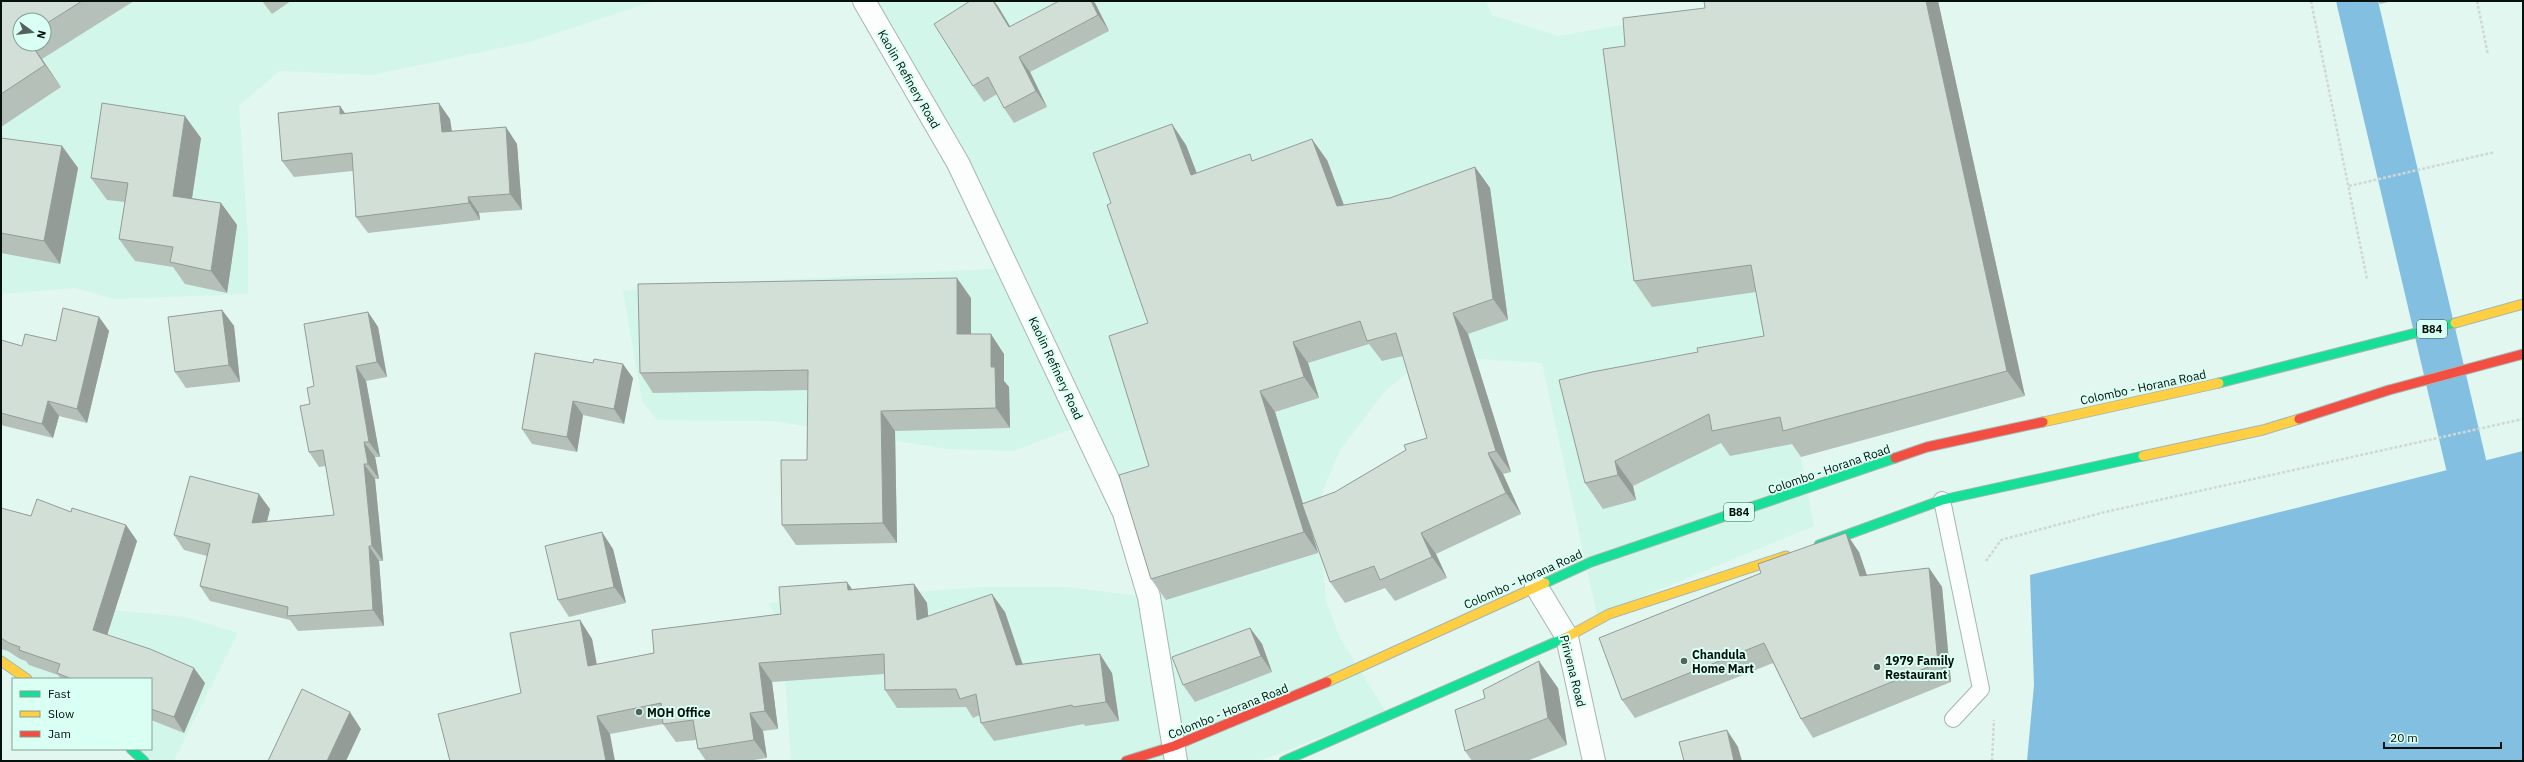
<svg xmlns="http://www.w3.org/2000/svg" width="2524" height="762" font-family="'IBM Plex Sans',sans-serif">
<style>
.built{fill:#d3f6eb;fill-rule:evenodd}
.water{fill:#83bfe1}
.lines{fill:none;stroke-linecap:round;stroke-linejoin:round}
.canal{stroke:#83bfe1;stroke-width:41}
.lane-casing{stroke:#a6b6b1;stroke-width:18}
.street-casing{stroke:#a6b6b1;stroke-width:24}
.fast-casing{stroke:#a6b6b1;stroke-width:11}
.slow-casing{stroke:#a6b6b1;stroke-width:11}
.jam-casing{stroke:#a6b6b1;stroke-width:11}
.path{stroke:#d0d7d5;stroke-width:2.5;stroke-dasharray:3 2;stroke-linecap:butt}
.lane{stroke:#fbfefd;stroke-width:16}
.street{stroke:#fbfefd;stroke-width:22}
.fast{stroke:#16e098;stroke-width:9}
.slow{stroke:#ffcf43;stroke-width:9}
.jam{stroke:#f24e42;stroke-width:9}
.wall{fill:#b5c0b9;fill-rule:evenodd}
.shaded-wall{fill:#939c96}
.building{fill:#d2dfd7;stroke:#939c96}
.poi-dot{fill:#52625c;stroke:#dafff3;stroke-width:1.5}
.labels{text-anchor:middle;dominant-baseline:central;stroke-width:4;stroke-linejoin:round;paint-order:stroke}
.shield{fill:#dafff3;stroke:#455852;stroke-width:1}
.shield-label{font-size:11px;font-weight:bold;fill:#05110d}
.street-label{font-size:12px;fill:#05110d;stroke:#dafff3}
.poi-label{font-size:12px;font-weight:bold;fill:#05110d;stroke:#dafff3;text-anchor:start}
</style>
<rect width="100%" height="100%" fill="#e2f7f0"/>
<g class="built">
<path d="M1,1H655L529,42L372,75L279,71L239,106L248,238V294L115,299L74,288L1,294ZM20,20H44V44H20Z"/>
<path d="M864,1H1486L1492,15L1558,36L1714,9L1814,526L1597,615L1542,363L1479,359L1414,368L1385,391L1341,449L1323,489L1319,514L1326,601L1340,638L1386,712L1259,761H791L781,622L767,603L983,587H1068L1148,597L1083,425L1013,451L947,449L773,421L657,420L642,401L623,291L665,286L1008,268Z"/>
<path d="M18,601L186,617L238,633L174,761H144L131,749H151V679H27L1,661V619Z"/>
</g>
<path class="water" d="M2523,451V761H2027L2034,685L2030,575Z"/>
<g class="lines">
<path class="canal" d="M2357,1L2466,464"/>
<defs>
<path id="lane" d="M1942,500L1981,689L1953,719"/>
<g id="street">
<path d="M864,1L958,163L1124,513L1149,597L1176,761"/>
<path d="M1536,586L1567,637L1594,761"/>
</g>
<g id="fast">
<path d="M2219,383L2455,323"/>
<path d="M1819,545L1942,500L2143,456"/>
<path d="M1545,583L1591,562L1895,458"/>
<path d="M131,749L144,761"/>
<path d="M1284,761L1567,637"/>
</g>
<g id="slow">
<path d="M2455,323L2523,304"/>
<path d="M2043,422L2219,383"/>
<path d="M2143,456L2263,430L2299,419"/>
<path d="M1567,637L1609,614L1786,556"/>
<path d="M1,661L27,679"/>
<path d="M1327,682L1545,583"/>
</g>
<g id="jam">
<path d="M2299,419L2389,390L2523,354"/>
<path d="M1895,458L1927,447L2043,422"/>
<path d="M1126,761L1174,746L1327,682"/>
</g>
</defs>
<use href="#lane" class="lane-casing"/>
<use href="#street" class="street-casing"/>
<use href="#fast" class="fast-casing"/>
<use href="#slow" class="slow-casing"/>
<use href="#jam" class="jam-casing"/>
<g class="path">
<path d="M2311,1L2367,279"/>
<path d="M2477,1L2488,55"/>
<path d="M2349,186L2495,152"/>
<path d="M1986,561L2001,540L2105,512L2523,419"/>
<path d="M1992,761L1994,720"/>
</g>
<use href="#lane" class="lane"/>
<use href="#street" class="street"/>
<use href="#fast" class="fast"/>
<use href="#slow" class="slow"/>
<use href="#jam" class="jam"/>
</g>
<g class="wall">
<path d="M1,1H134L42,59L61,87L1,127ZM20,20H44V44H20Z"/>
<path d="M262,1H291L272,14Z"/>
<path d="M970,1H994L1010,27L1095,3L1109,31L1030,72L1047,107L1014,123L1004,108L997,94L984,102L973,86Z"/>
<path d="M1704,1H1938L2025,396L1801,457L1792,444L1730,456L1721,443L1633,486L1636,500L1603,509L1585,483L1698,352L1764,336L1756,292L1652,307L1634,281L1705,8Z"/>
<path d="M2378,1H2392L2380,4Z"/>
<path d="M340,106L345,113L450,119L452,131L517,144L522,210L479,213L480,220L368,233L356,217L353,171L294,177L282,161Z"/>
<path d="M1,138L62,146L78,168L60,264L1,253Z"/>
<path d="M201,138L192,198L221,203L237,225L227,293L185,284L173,267L135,261L119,239L125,202L107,200L91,178Z"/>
<path d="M1186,145L1197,173L1254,160H1327L1344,205L1390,198L1475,167L1490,188L1508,320L1468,334L1511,472L1503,474L1521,514L1436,554L1447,578L1395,601L1385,588L1345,603L1330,582L1311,529L1318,553L1166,600L1151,579L1149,466L1148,323L1111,203ZM1369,344L1382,361L1403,356L1427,438L1406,450L1335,492L1303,504L1275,412L1319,398L1308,363Z"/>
<path d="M971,298V334L1004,354V381L1009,387L1010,428L895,431L897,543L796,545L782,525L807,460L808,390L653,393L640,373Z"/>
<path d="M222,310L234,326L240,382L186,388L175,372Z"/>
<path d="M368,312L378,327L387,377L366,381L380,457H375L379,479H375L383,561H379L384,626L298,631L290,620L210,601L200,586L207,556L184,550L174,535L270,509L267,521L334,515L326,466L319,467L309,452L310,404L314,386Z"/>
<path d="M99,317L109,331L87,423L59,416L53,438L1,425V340L22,346L56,341Z"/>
<path d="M535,353L633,378L624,424L583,415L577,452L532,444L522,429Z"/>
<path d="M1,508L31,516L71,512L126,525L137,541L107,635L205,683L184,733L151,720V679H61L58,675L29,665L26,661L20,659L8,651L1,649Z"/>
<path d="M613,549L626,603L569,617L558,600Z"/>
<path d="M1859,552L1867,575L1929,568L1942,587L1951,682L1813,738L1801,719L1773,663L1635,718L1622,700Z"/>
<path d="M914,584L927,603L928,616L1005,612L1023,665L1112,673L1119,721L1085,726L1084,724L994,741L981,723L980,715L973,718L966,707L897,708L885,690L884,674L772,682L778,729L763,731L767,758L747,761H706L698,749L696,740L676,742L663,724L610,734L521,693L580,620L592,639L597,664L654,653L781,614L852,589Z"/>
<path d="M1250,628L1262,644L1272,672L1195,702L1183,685Z"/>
<path d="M1558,688L1567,745L1527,761H1472L1465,751Z"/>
</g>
<g class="shaded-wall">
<path d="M993,1H994L998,6L1020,43L1009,27Z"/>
<path d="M1091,1H1093L1095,3L1109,31L1098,15Z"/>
<path d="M1926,1H1938L2025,396L2007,371Z"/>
<path d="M31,44L42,59L61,87L45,65Z"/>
<path d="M1019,57L1030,72L1047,107L1036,91Z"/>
<path d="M439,103L450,119L454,149L442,132Z"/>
<path d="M340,106L351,123L340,114Z"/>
<path d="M185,116L201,138L189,218L173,196Z"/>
<path d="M1172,124L1186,145L1205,196L1191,175Z"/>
<path d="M506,127L517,144L522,210L510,194Z"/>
<path d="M1312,139L1327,160L1352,227L1337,206Z"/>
<path d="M62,146L78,168L60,264L44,241Z"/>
<path d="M1475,167L1490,188L1508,320L1493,299Z"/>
<path d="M468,197L479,213L480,220L469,203Z"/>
<path d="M221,203L237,225L227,293L211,271Z"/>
<path d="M957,278L971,298V354L957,334Z"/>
<path d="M222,310L234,326L240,382L229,365Z"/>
<path d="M368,312L378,327L387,377L377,362Z"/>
<path d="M1453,313L1468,334L1511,472L1496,451Z"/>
<path d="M99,317L109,331L87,423L77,409Z"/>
<path d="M991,334L1004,354V381L1009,387L1010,428L996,408L991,367Z"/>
<path d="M1293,342L1308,363L1319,398L1304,377Z"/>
<path d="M623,364L633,378L624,424L614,409Z"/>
<path d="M356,366L366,381L380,457L369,442Z"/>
<path d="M1260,391L1275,412L1318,553L1304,532Z"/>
<path d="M48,401L59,416L53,438L42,424Z"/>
<path d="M573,401L583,415L577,452L567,437Z"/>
<path d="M881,411L895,431L897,543L883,523Z"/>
<path d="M364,442L375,457L379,479L368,464Z"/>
<path d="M1488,453L1503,474L1521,514L1506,493Z"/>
<path d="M1615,461L1633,486L1636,500L1618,475Z"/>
<path d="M364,464L375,479L383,561L372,546Z"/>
<path d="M259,494L270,509L263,538L252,523Z"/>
<path d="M126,525L137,541L104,645L93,630Z"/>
<path d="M602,532L613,549L626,603L614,587Z"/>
<path d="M1421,533L1436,554L1447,578L1432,557Z"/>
<path d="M1846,533L1859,552L1873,594L1860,576Z"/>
<path d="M369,546L379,561L384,626L373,610Z"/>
<path d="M1929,568L1942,587L1951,682L1938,663Z"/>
<path d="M847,582L860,600L848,590Z"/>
<path d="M914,584L927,603L930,638L917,620Z"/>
<path d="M992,594L1005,612L1029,684L1016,665Z"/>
<path d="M580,620L592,639L600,684L588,666Z"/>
<path d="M1250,628L1262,644L1272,672L1261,656Z"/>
<path d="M1100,654L1112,673L1119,721L1106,702Z"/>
<path d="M1539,661L1558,688L1567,745L1548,718Z"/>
<path d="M759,663L772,682L778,729L765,711Z"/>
<path d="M194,668L205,683L184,733L174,717Z"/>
<path d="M350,712L361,729L346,761H327Z"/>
<path d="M750,713L763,731L767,758L754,740Z"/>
<path d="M597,716L610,734L615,761H606Z"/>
<path d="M1727,730L1738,747L1742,761H1734Z"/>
</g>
<g class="building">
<path d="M1,1H82L44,25V20H20V44H31L45,65L1,94Z"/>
<path d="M970,1H993L1009,27L1059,1H1091L1098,15L1019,57L1036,91L1004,108L988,77L973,86L934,24Z"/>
<path d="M1704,1H1926L2007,371L1783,431L1780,417L1712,431L1709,414L1615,461L1618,475L1585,483L1559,380L1592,372L1698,352L1697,348L1764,336L1751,265L1634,281L1603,49L1625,46L1623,18L1705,8Z"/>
<path d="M102,103L185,116L173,196L221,203L211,271L170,262L173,247L119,239L128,183L91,178Z"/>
<path d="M439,103L442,132L506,127L510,194L468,197L469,203L356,217L352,153L282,161L278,113L340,106V114Z"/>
<path d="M1172,124L1191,175L1250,154L1252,161L1312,139L1337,206L1390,198L1475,167L1493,299L1453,313L1496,451L1488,453L1506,493L1421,533L1432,557L1380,580L1374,566L1330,582L1302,504L1335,492L1406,450L1404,445L1427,438L1396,333L1367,341L1360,321L1293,342L1304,377L1260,391L1304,532L1151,579L1119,475L1149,466L1109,336L1148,323L1107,205L1111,203L1093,153Z"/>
<path d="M1,138L62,146L44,241L1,233Z"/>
<path d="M957,278V334H991V367H995L996,408L881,411L883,523L782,525L781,460H807L808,370L640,373L638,284Z"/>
<path d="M63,308L99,317L77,409L48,401L42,424L1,413V340L22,346L25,334L56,341Z"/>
<path d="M222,310L229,365L175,372L168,317Z"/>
<path d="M368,312L377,362L356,366L369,442H364L368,464H364L372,546H369L373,610L287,616L288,607L200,586L210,544L174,535L190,476L259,494L252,523L334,515L323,450L309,452L300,406L310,404L307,388L314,386L304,324Z"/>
<path d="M535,353L593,363L594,359L623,364L614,409L573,401L567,437L522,429Z"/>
<path d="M37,499L71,512L72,508L126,525L93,630L150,649L194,668L174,717L151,709V679H72L57,673L60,664L19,650L20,647L9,643L1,638V508L31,516Z"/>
<path d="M602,532L614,587L558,600L545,546Z"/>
<path d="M1846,533L1860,576L1929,568L1938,663L1801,719L1764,643L1622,700L1599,638L1761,573L1758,564Z"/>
<path d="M847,582L848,590L914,584L917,620L992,594L1016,665L1100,654L1106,702L1073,707L1072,705L981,723L976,694L960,699L956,689L885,690L884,654L759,663L765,711L750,713L754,740L698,749L693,720L663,724L661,703L597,716L606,761H450L438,714L521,693L510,633L580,620L588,666L654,653L652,630L781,614L779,587Z"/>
<path d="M1250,628L1261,656L1183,685L1172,657Z"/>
<path d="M1539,661L1548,718L1465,751L1455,710L1485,698L1483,690Z"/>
<path d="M302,689L350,712L327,761H268Z"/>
<path d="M1727,730L1734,761H1684L1679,742Z"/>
</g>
<g class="poi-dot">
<circle cx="1684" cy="661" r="4"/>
<circle cx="1877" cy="667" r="4"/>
<circle cx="639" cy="712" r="4"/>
</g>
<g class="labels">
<g class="shield">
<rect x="2417" y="320" width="30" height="18" rx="3"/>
<rect x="1724" y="503" width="30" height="18" rx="3"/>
</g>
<g class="shield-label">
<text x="2432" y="329">B84</text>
<text x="1739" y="512">B84</text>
</g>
<g class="street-label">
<text transform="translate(909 79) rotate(60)">Kaolin Refinery Road</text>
<text transform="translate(1056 368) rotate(65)">Kaolin Refinery Road</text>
<text transform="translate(2143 387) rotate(-12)">Colombo - Horana Road</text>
<text transform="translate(1829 469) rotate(-19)">Colombo - Horana Road</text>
<text transform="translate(1523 579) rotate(-24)">Colombo - Horana Road</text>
<text transform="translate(1573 671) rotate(76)">Pirivena Road</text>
<text transform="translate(1228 711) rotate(-22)">Colombo - Horana Road</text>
</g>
<g class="poi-label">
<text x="1692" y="654">Chandula<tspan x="1692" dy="14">Home Mart</tspan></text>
<text x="1885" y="660">1979 Family<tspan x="1885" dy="14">Restaurant</tspan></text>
<text x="647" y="712">MOH Office</text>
</g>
</g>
<rect width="2524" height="762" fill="none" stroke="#05110d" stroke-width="4"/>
<rect x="12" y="678" width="140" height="72" fill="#dafff3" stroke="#85a097"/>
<rect x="20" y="691" width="20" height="6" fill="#16e098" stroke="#85a097"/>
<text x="48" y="698" font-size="12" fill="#05110d">Fast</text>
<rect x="20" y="711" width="20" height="6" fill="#ffcf43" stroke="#85a097"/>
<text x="48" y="718" font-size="12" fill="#05110d">Slow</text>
<rect x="20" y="731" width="20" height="6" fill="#f24e42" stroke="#85a097"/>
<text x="48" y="738" font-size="12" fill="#05110d">Jam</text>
<g transform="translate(32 32) rotate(105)"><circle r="19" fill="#dafff3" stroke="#85a097"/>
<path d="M0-3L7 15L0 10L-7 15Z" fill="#52625c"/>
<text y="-6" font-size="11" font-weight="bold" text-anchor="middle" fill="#05110d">N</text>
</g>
<path d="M2384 742v6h117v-6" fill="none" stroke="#05110d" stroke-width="2"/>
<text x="2390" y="742" font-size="12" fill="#05110d" stroke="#dafff3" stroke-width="3" paint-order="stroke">20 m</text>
</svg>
